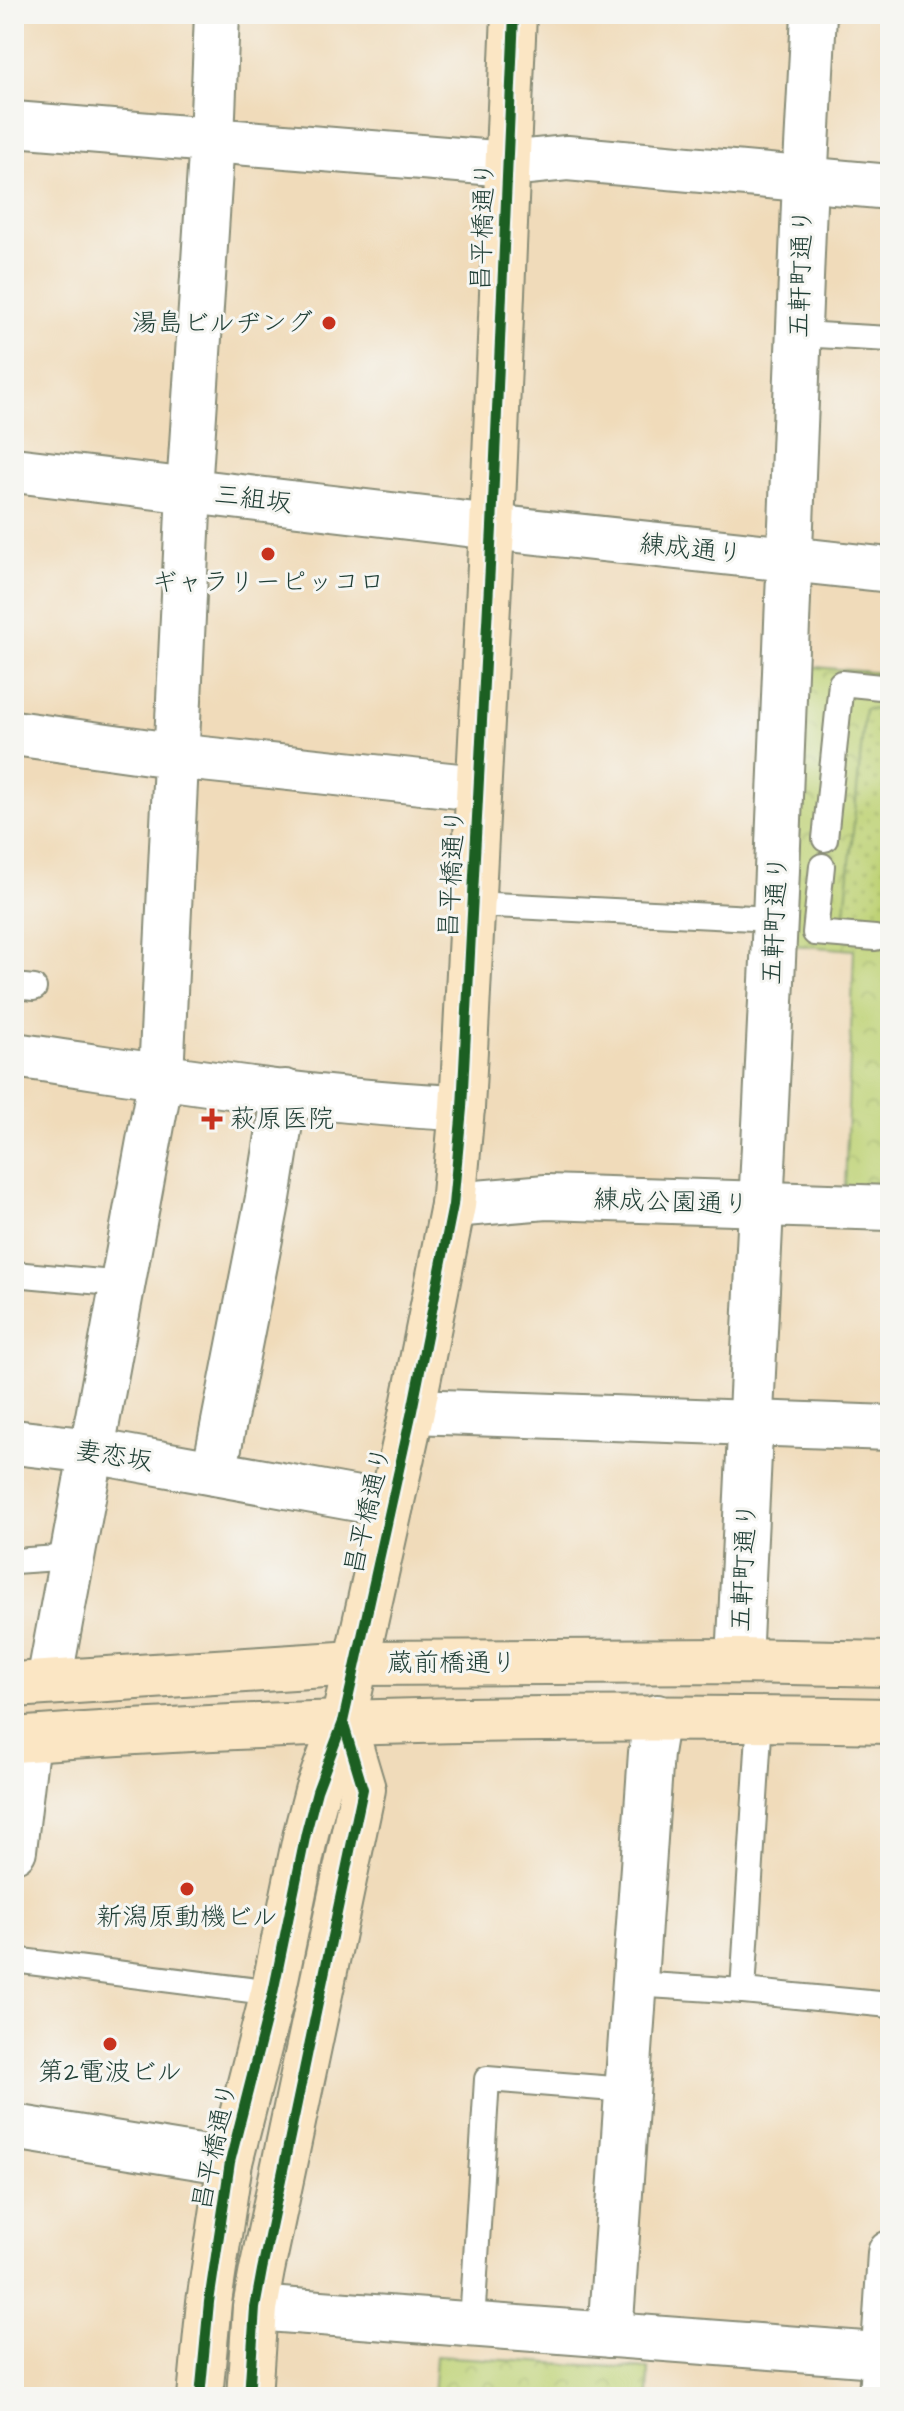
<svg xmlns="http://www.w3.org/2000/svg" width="904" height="2411" font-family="'Architects Daughter','Klee One',sans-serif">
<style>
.park{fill:url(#park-crowns);stroke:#6e8854;stroke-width:2}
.garden{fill:url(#garden-dots);stroke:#6e8854;stroke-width:2}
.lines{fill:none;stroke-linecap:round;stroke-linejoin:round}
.lane-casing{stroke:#888c77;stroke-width:28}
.street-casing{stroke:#888c77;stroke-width:48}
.secondary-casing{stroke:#888c77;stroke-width:48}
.lane{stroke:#fff;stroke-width:24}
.street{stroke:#fff;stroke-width:44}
.secondary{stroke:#fbe6c4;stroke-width:44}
.cycleway-casing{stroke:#f6f6f2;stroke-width:15}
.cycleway{stroke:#1b5e20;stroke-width:10}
.poi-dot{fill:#c8321e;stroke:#f6f6f2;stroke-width:3}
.labels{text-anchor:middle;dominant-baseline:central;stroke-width:6;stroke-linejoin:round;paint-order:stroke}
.street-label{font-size:26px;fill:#1f3d34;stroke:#f6f6f2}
.poi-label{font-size:26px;fill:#1f3d34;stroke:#f6f6f2}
</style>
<defs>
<pattern id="park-crowns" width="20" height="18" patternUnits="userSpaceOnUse" patternTransform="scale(2)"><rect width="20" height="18" fill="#bed275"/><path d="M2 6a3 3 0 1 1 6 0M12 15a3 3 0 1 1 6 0" fill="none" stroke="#a3b566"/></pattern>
<pattern id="garden-dots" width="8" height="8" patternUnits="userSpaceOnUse" patternTransform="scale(2)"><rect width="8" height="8" fill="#bed275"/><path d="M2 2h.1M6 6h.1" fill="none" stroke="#a3b566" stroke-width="1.8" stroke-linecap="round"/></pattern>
</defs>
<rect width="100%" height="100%" fill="#f6f6f2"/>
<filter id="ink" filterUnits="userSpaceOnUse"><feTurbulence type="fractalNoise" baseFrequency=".0125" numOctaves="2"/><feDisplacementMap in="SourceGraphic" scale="16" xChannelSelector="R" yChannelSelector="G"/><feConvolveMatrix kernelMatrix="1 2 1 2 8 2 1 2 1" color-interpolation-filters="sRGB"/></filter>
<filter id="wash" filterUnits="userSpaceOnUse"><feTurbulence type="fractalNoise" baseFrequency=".006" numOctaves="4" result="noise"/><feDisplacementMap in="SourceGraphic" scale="32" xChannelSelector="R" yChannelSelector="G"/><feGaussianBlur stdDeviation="1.8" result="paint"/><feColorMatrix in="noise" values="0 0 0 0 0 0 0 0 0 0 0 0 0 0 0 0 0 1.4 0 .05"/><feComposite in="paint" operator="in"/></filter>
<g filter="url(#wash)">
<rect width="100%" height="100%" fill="#f0dbba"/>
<g class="park">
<path d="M805,666L890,674V1190L845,1189L854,950L792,945Z"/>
<path d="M436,2356L649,2369L648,2397H433Z"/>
</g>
<path class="garden" d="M865,709L890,711V917L845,913Z"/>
</g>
<g filter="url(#ink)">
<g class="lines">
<defs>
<g id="lane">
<path d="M799,334L890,339"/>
<path d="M825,839L841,683L890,688"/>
<path d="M822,866L815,933L875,938"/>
<path d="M472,904L775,919"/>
<path d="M14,986L34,988"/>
<path d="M14,1274L123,1284"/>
<path d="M14,1561L73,1557"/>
<path d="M14,1960L273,1993"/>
<path d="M634,1984L743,1991L890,2005"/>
<path d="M743,1991L760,1718"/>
<path d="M472,2323L487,2079L627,2090"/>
</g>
<g id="street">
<path d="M14,124L508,164L567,158L890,187"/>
<path d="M14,470L492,527L890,570"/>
<path d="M14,733L193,758L478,788"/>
<path d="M14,1055C162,1076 312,1102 462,1108"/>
<path d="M453,1205L546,1197L890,1208"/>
<path d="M412,1411L890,1428"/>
<path d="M14,1442L92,1451L391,1505"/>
<path d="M214,1473L268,1198L285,1092"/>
<path d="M739,1661L775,919L804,204L814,14"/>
<path d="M49,1682L161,1076L189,491L212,139L217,14"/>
<path d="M14,1850L27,1739"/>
<path d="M14,2127L230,2162"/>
<path d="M255,2308L890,2356"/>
<path d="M610,2335L651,1753L657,1717"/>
<path d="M881,2397L890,2253"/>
</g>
<g id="secondary">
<path d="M14,1685L355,1663L739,1661L890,1664"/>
<path d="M14,1740C305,1718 598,1715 890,1721"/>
<path d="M200,2397L209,2302L230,2162L273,1993L306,1833L317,1791L343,1722L412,1411L453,1205L462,1108L492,527L514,14"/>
<path d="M249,2397L255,2308L262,2270L363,1789L343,1722"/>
</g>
</defs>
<use href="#lane" class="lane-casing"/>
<use href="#street" class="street-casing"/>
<use href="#secondary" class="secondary-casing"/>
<use href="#lane" class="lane"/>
<use href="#street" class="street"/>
<use href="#secondary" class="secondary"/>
<defs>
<g id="cycleway">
<path d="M200,2397L209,2302L230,2162L273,1993L306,1833L317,1791L343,1722L412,1411L453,1205L462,1108L492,527L514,14"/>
<path d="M249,2397L255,2308L262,2270L363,1789L343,1722"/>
</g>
</defs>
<use href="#cycleway" class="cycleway-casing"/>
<use href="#cycleway" class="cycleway"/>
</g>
</g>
<g class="poi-dot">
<circle cx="329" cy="323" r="8"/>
<circle cx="268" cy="554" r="8"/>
<path d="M208 1107h8v8h8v8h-8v8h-8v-8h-8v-8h8z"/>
<circle cx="187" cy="1889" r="8"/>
<circle cx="110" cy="2044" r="8"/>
</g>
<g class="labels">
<g class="street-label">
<text transform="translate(483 226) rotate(-88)">昌平橋通り</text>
<text transform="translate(801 273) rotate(-88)">五軒町通り</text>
<text transform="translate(253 499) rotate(7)">三組坂</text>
<text transform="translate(691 549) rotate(6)">練成通り</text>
<text transform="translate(452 873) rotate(-87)">昌平橋通り</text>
<text transform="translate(775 920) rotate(-87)">五軒町通り</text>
<text transform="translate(671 1202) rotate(2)">練成公園通り</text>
<text transform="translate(114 1456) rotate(9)">妻恋坂</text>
<text transform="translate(368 1510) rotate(-77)">昌平橋通り</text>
<text transform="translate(744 1567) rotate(-87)">五軒町通り</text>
<text x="452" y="1663">蔵前橋通り</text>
<text transform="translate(215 2146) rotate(-78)">昌平橋通り</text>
</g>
<g class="poi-label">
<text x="313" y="323" text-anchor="end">湯島ビルヂング</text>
<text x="268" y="582">ギャラリーピッコロ</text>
<text x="230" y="1119" text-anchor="start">萩原医院</text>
<text x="187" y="1917">新潟原動機ビル</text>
<text x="110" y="2072">第2電波ビル</text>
</g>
</g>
<rect width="904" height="2411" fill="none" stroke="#f6f6f2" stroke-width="48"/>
</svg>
